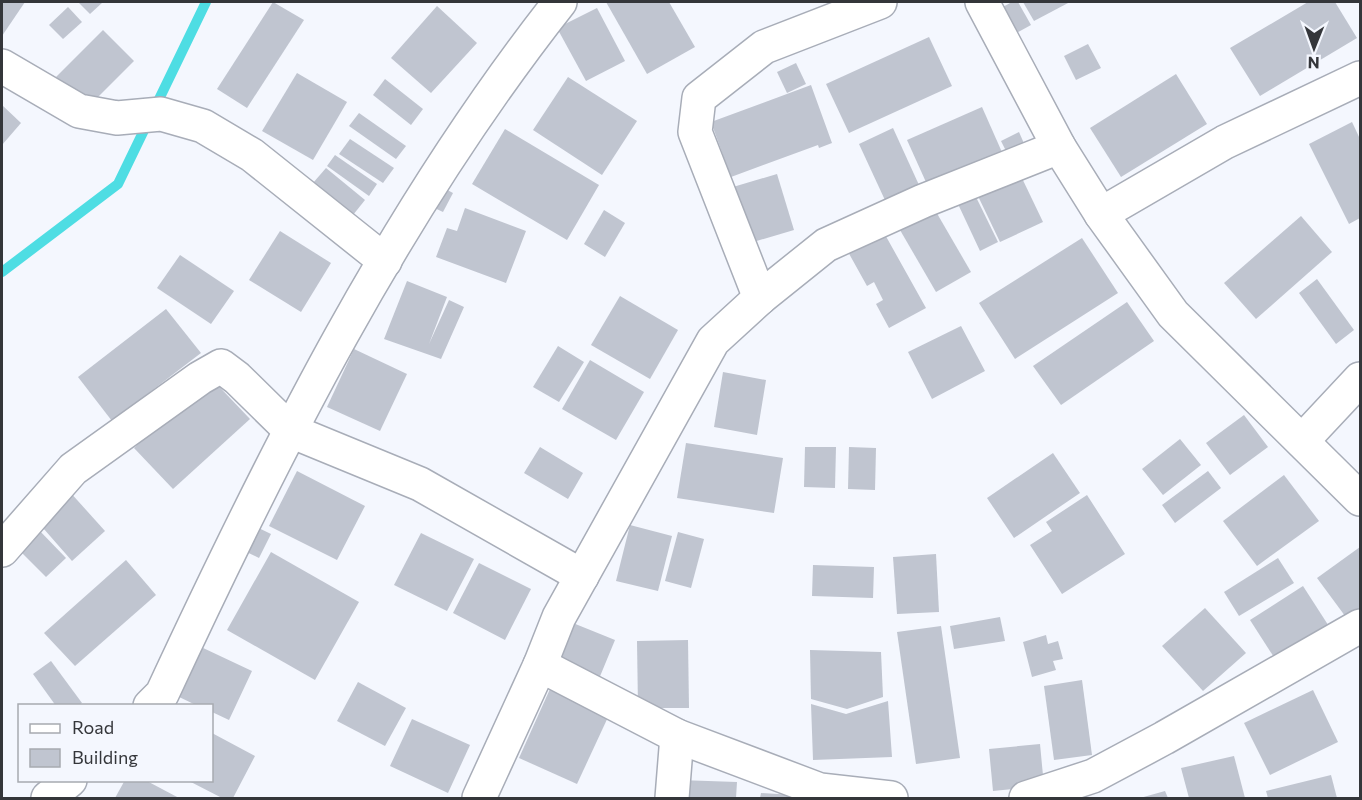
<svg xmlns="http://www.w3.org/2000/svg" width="1362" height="800" font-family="Commissioner,sans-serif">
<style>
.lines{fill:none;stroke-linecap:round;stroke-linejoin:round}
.stream{stroke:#4edde3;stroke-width:10}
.building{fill:#c0c5d0}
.minor-casing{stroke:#a8adb8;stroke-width:36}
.minor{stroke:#fff;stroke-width:33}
</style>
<rect width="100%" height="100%" fill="#f4f7fe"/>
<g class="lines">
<path class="stream" d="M2,272L118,184L206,2"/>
</g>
<g class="building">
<path d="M2,2H25L2,36Z"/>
<path d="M78,2H103L90,14Z"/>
<path d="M273,2L304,20L247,108L217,89Z"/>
<path d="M606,2H669L695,47L647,74Z"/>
<path d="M1012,2H1018L1031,25L1013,35L999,9Z"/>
<path d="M1023,2H1070L1034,21Z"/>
<path d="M1308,2H1335L1357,38L1260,96L1230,48Z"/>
<path d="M437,6L477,43L431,93L391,58Z"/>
<path d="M68,7L82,22L63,39L49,25Z"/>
<path d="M597,8L625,61L586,81L557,28Z"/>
<path d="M103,30L134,61L88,107L56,77Z"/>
<path d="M929,37L952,86L849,133L826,84Z"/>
<path d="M1088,44L1101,68L1076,80L1064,56Z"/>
<path d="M796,63L806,84L787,93L777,72Z"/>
<path d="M297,73L347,102L313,160L262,131Z"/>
<path d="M1176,74L1207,124L1121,177L1090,128Z"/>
<path d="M568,77L637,121L602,175L533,130Z"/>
<path d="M385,79L423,109L411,125L373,95Z"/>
<path d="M811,85L832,143L819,148L818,145L731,177L711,122Z"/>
<path d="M2,105L21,123L2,145Z"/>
<path d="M982,107L1005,159L930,191L907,140Z"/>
<path d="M359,113L406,146L396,159L349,126Z"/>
<path d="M1352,122L1360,139V218L1349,224L1309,144Z"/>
<path d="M893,128L924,196L890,211L859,144Z"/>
<path d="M505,129L599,185L567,240L472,184Z"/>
<path d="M1019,132L1026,148L1009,157L1001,141Z"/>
<path d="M350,139L394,168L383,183L339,154Z"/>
<path d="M335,155L377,184L369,196L327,166Z"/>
<path d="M326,168L365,200L353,215L313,183Z"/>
<path d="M777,174L794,230L750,243L733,187Z"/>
<path d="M1020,174L1043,222L1000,242L977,194Z"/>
<path d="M436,184L453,193L443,212L426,204Z"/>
<path d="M976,197L998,242L980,251L958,204Z"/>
<path d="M465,208L526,231L506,283L436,257L447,228L457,231Z"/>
<path d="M604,210L625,223L605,257L584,244Z"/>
<path d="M935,210L971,272L936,292L900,230Z"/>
<path d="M1301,216L1332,252L1256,319L1224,283Z"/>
<path d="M280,231L331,263L301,312L249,280Z"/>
<path d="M883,231L926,308L889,328L876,304L883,300L874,282L867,286L847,250Z"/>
<path d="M1082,238L1118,293L1015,359L979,303Z"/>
<path d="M180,255L234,291L211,324L157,288Z"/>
<path d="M1317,279L1354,330L1336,344L1299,293Z"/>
<path d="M407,281L447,297L429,344L449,300L464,307L441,359L384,339Z"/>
<path d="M620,296L678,330L650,379L591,345Z"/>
<path d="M1127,302L1154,341L1061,405L1033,366Z"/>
<path d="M166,309L201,353L112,421L78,377Z"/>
<path d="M961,326L985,371L932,399L908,352Z"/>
<path d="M558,346L584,362L559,402L533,387Z"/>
<path d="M354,349L407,374L380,431L327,407Z"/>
<path d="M590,360L644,392L616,440L562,409Z"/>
<path d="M723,372L766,380L757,435L714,427Z"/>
<path d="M210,377L250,419L173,489L134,448Z"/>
<path d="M1244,415L1268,447L1230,475L1206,443Z"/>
<path d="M1180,439L1201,465L1163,495L1142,469Z"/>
<path d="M686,443L783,458L774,513L677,498Z"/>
<path d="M540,447L583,473L568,499L524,473Z"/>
<path d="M805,447H836L835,488L804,487Z"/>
<path d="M849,447L876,448L875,490L848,489Z"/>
<path d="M1053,453L1080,493L1014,538L987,498Z"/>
<path d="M297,471L365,506L337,560L269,526Z"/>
<path d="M1208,471L1221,488L1175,523L1162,505Z"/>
<path d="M1284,475L1319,521L1257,566L1223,521Z"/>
<path d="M69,491L105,531L72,561L36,520Z"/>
<path d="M1087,495L1125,554L1062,594L1030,545L1052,531L1046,522Z"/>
<path d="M248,523L271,534L259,558L236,547Z"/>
<path d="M630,525L672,536L658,591L616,581Z"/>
<path d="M36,527L66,558L46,577L16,547Z"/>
<path d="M678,532L704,539L691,588L665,581Z"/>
<path d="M421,533L474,559L447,611L394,585Z"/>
<path d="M1360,547V610L1348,620L1317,578Z"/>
<path d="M271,552L359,602L315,680L227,630Z"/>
<path d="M936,554L939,612L897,614L893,557Z"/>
<path d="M1278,558L1294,583L1239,616L1224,592Z"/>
<path d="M126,560L156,595L75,666L44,633Z"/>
<path d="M479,563L531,589L505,640L453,613Z"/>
<path d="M813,565L874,567L873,598L812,596Z"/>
<path d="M1303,586L1332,631L1279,665L1250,620Z"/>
<path d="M1205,608L1246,653L1203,691L1162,646Z"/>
<path d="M1000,617L1005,641L954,649L950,626Z"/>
<path d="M568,621L615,640L596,686L549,666Z"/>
<path d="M941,626L960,758L916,764L897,632Z"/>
<path d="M1046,635L1048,644L1058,641L1063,659L1053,661L1056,670L1032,677L1023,642Z"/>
<path d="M688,640L689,708H638L637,641Z"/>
<path d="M201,647L252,671L229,720L212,712V706H198L177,696Z"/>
<path d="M810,650L881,652L883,697L847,709L811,699Z"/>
<path d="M51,661L82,703L77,706H56L33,674Z"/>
<path d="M1082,680L1092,755L1054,760L1044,686Z"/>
<path d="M358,682L406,708L385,746L337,721Z"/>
<path d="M550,689L609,715L577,784L519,758Z"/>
<path d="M1313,690L1338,742L1270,775L1244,723Z"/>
<path d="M888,701L892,757L813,760L811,704L846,714Z"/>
<path d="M412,719L470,745L448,793L390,766Z"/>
<path d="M212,733L255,756L233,798H222L187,780H212Z"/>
<path d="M1040,744L1044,786L993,791L989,749Z"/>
<path d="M1234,756L1245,798H1189L1181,768Z"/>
<path d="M1331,775L1337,798H1268L1266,791Z"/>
<path d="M125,780H145L179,798H115Z"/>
<path d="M679,780L737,782L736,798H678Z"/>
<path d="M1165,791L1168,798H1140Z"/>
<path d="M761,793L809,796V798H760Z"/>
</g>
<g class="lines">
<defs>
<g id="minor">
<path d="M982,2L1059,147L1101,214L1173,314L1360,499"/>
<path d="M2,66L79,111L117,118L161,114L203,126L252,155L385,261"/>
<path d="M1101,214L1225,142L1360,78"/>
<path d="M760,298L695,132L699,98L764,47L880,2"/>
<path d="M1302,441L1360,379"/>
<path d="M2,550L73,469L200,378L221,366L237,378L291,431L420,484L582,576"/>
<path d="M540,665L677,736L820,790L891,798"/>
<path d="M150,706L162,694C274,453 395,211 560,2"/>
<path d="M48,798L70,780"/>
<path d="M479,798L540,665L559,617L713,341L760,298L826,245L923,201L1059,147"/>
<path d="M672,798L677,736"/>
<path d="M1026,798L1093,776L1164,738L1360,626"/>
</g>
</defs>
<use href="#minor" class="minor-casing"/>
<use href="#minor" class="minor"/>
</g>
<rect width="1362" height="800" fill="none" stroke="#34363a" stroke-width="6"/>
<rect x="18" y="704" width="195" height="78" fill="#f4f7fe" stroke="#a7aab0" stroke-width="1.5"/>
<rect x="30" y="724" width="30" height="9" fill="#ffffff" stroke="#a7aab0" stroke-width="1.5"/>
<text x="72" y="734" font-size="18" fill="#34363a">Road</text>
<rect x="30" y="749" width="30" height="18" fill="#c0c5d0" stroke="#a7aab0" stroke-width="1.5"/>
<text x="72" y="764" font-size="18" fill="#34363a">Building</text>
<g transform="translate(1314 48) rotate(181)" stroke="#f4f7fe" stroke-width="4.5" paint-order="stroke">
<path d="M0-4.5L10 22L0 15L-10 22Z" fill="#34363a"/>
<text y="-9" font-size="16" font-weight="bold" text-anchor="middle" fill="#34363a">N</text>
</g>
</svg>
